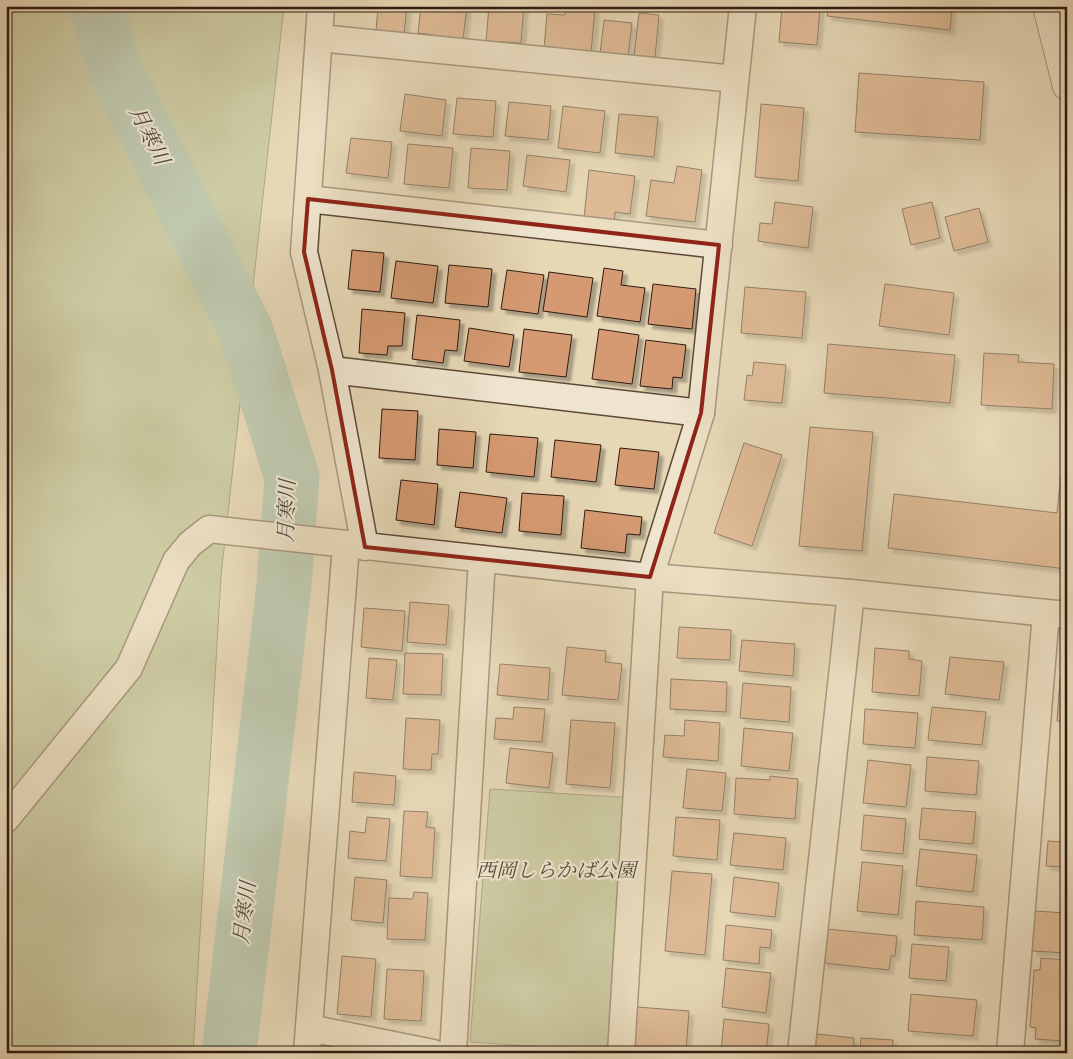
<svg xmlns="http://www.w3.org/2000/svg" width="1073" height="1059" font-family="'Old Standard TT','Noto Serif JP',serif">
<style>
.green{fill:#b1bf90;stroke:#706c50}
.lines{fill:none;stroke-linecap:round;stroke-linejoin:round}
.river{stroke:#96baac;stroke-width:55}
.building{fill:#d69a72;stroke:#2f1a11;filter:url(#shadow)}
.minor-casing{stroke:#5d493a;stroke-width:29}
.tertiary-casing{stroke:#5d493a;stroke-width:30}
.minor{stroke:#efe5cf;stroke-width:26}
.tertiary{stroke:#efe5cf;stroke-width:28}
.marked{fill:none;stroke:#8f2418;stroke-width:4;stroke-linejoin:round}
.labels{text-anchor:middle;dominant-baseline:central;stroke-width:4.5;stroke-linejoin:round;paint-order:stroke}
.park-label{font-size:20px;font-style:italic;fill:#564c37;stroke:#efe5cf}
.water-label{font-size:21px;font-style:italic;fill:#4e4a40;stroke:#efe5cf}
</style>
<defs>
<filter id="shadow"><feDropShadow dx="4.5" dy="4.5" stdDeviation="1" flood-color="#0004"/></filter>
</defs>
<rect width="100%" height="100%" fill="#e6d7b5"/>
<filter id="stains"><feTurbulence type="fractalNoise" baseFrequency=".004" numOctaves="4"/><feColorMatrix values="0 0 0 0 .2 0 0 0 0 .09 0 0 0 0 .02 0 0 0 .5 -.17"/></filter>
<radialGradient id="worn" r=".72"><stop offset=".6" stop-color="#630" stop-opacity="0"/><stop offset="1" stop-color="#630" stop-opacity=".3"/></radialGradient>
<g class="green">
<path d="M6,6H284L221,576L193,1053H6Z"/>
<path d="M490,789L635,798L611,1052L470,1042Z"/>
</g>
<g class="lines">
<path class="river" d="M97,6L114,68L246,331L292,477L284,585L229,1053"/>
</g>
<g class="building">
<path d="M378,6H407L404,34L376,31Z"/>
<path d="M421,6H467L463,39L418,33Z"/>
<path d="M489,6H524L521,43L486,41Z"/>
<path d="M782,6H820L817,45L779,42Z"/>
<path d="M829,6H952L950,30L827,16Z"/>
<path d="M566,7L595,9L591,52L544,48L547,14L565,15Z"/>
<path d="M639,13L659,15L655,58L634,56Z"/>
<path d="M604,20L632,23L628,57L600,54Z"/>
<path d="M859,73L984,82L980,140L855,132Z"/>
<path d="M405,94L446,100L442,136L400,131Z"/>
<path d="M457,98L496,101L493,137L453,134Z"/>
<path d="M509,102L551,106L548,140L505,136Z"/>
<path d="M761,104L804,108L798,181L755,177Z"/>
<path d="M563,106L605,111L600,153L558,148Z"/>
<path d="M619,114L658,117L654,157L615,153Z"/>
<path d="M351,138L392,142L388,178L346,173Z"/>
<path d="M408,144L453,148L449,188L404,184Z"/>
<path d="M471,148L510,151L507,190L468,188Z"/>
<path d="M527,155L570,160L566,192L523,186Z"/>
<path d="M677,166L702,170L695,222L646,216L651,180L674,183Z"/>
<path d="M589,170L635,176L630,214L615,212L614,221L584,218Z"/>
<path d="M775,202L813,207L808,248L758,241L760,223L772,224Z"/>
<path d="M932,202L940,238L911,245L902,209Z"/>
<path d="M979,208L988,242L954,251L945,217Z"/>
<path d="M352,250L384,253L380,292L348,289Z"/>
<path d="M396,261L438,266L433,303L391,298Z"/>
<path d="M449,265L492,269L488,307L445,303Z"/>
<path d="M604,268L623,271L621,285L645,288L640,322L597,316Z"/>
<path d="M507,270L544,275L538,314L501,309Z"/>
<path d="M549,272L593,278L587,317L543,311Z"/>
<path d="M653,284L696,289L692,329L648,324Z"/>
<path d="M885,284L954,293L949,335L879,326Z"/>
<path d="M745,287L806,292L802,338L741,333Z"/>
<path d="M362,309L405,313L402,346H388L387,355L359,353Z"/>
<path d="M417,315L460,320L457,351L445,350L443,363L412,359Z"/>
<path d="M469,328L514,335L509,367L464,361Z"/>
<path d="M524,329L572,335L566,377L519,372Z"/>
<path d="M599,329L639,335L632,384L592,379Z"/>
<path d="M646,340L686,345L682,378L673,377L672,389L640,386Z"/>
<path d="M828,344L955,355L950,403L824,393Z"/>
<path d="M984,353L1019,355L1018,362L1054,364L1052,409L981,405Z"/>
<path d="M754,362L786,365L782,403L744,400L747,375L752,376Z"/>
<path d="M382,409L418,411L415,460L379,458Z"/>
<path d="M810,427L873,432L862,551L799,546Z"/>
<path d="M439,429L476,432L473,468L437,465Z"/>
<path d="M490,434L538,438L534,477L486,472Z"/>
<path d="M555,440L601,445L596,482L551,477Z"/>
<path d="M744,443L782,455L752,546L714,533Z"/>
<path d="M620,448L659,452L654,489L615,485Z"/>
<path d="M1061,474L1067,475V569L888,548L894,494L1057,513Z"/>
<path d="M401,480L438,484L434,525L396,520Z"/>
<path d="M460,492L507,498L502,533L455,527Z"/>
<path d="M522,493L564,496L561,535L519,531Z"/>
<path d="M585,510L642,517L640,535L627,534L625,553L581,548Z"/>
<path d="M410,602L449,605L446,645L407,642Z"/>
<path d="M364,608L405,611L402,651L361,647Z"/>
<path d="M679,627L731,630L730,660L677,658Z"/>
<path d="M742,640L795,644L793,676L739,671Z"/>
<path d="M567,647L606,651L605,662L622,664L618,700L562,695Z"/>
<path d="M875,648L909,651V659L922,661L919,696L872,692Z"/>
<path d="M405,653L443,654L441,695L403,694Z"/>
<path d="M950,657L1004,662L999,700L945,694Z"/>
<path d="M369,658L397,660L393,700L366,698Z"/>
<path d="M500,664L550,668L548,700L497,695Z"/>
<path d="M671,679L727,682L726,712L670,709Z"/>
<path d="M1060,679L1067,680V721H1057Z"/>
<path d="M743,683L791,687L789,722L740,718Z"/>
<path d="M514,707L545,709L542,742L494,739L496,718L513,719Z"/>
<path d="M932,707L986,712L982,745L928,740Z"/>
<path d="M865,709L918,713L915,748L863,744Z"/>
<path d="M406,718L440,720L438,754H432L431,770L403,769Z"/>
<path d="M571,720L615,723L610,788L566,784Z"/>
<path d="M685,720L720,723L718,761L663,757L665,735L684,736Z"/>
<path d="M744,728L793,733L789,771L741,766Z"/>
<path d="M510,748L553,753L549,788L506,783Z"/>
<path d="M927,757L979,761L976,795L925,791Z"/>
<path d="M868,760L911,765L906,807L863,803Z"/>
<path d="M687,769L726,773L722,811L683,808Z"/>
<path d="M354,772L396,776L394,805L352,802Z"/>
<path d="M770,776L798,779L795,819L734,814L736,778L770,780Z"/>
<path d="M922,808L976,812L973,844L919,839Z"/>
<path d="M404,811L428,812L426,827L435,828L432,878L400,876Z"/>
<path d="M864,815L906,819L903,854L861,850Z"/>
<path d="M367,817L390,819L386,861L348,858L350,831L365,833Z"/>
<path d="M676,817L720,820L717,860L673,856Z"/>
<path d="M1065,820L1067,867L1046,866L1048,841L1064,842Z"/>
<path d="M734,833L786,838L783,870L730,865Z"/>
<path d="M920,849L977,855L973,892L916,886Z"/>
<path d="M862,862L903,866L898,915L857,911Z"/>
<path d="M672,871L712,874L705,955L665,951Z"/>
<path d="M355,877L387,880L383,923L351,920Z"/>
<path d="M734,877L779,883L775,917L730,912Z"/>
<path d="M414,892L428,893L425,940L387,939L389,898L413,899Z"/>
<path d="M916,901L984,907L982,940L914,935Z"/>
<path d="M1034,911L1067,913V953L1032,951Z"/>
<path d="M726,925L772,930L770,948L760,947L759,964L723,960Z"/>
<path d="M827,929L897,936L895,956H891L889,970L823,963Z"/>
<path d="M912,944L949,947L946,981L909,978Z"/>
<path d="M342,956L376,959L371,1017L337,1014Z"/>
<path d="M1041,958L1067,960L1063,1041L1035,1039L1036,1028L1030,1027L1034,970H1040Z"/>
<path d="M726,968L771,973L766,1013L722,1007Z"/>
<path d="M387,969L424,971L421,1021L384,1019Z"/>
<path d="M911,994L977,1000L973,1036L908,1031Z"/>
<path d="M637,1007L689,1011L686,1051L634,1047Z"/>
<path d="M724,1019L769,1024L766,1053H721Z"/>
<path d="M817,1034L854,1038L853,1053H815Z"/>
<path d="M861,1038L893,1040L892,1053H860Z"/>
<path d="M903,1047L938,1050V1053H902Z"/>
<path d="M1039,1049L1067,1051V1053H1039Z"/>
</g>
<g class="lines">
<defs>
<g id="minor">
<path d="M321,6L304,252L332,370L365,547"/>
<path d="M319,38L735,79"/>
<path d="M308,199L719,245"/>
<path d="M332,370L701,413"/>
<path d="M6,819L129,668L176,561L190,544L209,529L650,577L851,593L1067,615"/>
<path d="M309,1028L433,1053"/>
<path d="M307,1053L346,545"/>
<path d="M453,1053L482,559"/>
<path d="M621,1053L650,577L701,413L743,6"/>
<path d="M801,1053L851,593"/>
<path d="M1010,1053L1046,613"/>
</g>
<path id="tertiary" d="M1047,6L1067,86"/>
</defs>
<use href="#minor" class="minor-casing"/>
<use href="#tertiary" class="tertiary-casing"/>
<use href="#minor" class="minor"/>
<use href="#tertiary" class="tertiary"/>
</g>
<path d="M0 0H1073V1059H0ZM308,199L719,245L701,413L650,577L365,547L332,370L304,252Z" fill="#e6d7b5" fill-opacity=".55" fill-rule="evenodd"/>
<path class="marked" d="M308,199L719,245L701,413L650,577L365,547L332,370L304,252Z"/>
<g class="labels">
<g class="park-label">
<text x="556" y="872">西岡しらかば公園</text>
</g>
<g class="water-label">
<text transform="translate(148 136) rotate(63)">月寒川</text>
<text transform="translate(288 511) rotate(-88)">月寒川</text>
<text transform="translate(246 913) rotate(-83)">月寒川</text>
</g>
</g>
<rect width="1073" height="1059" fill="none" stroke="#e6d7b5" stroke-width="25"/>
<rect x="8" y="8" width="1058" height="1044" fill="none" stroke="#2f1a11" stroke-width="2.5"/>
<rect x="12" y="12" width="1048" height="1034" fill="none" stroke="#2f1a11"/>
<rect width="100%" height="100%" filter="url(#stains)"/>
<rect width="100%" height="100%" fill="url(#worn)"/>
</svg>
